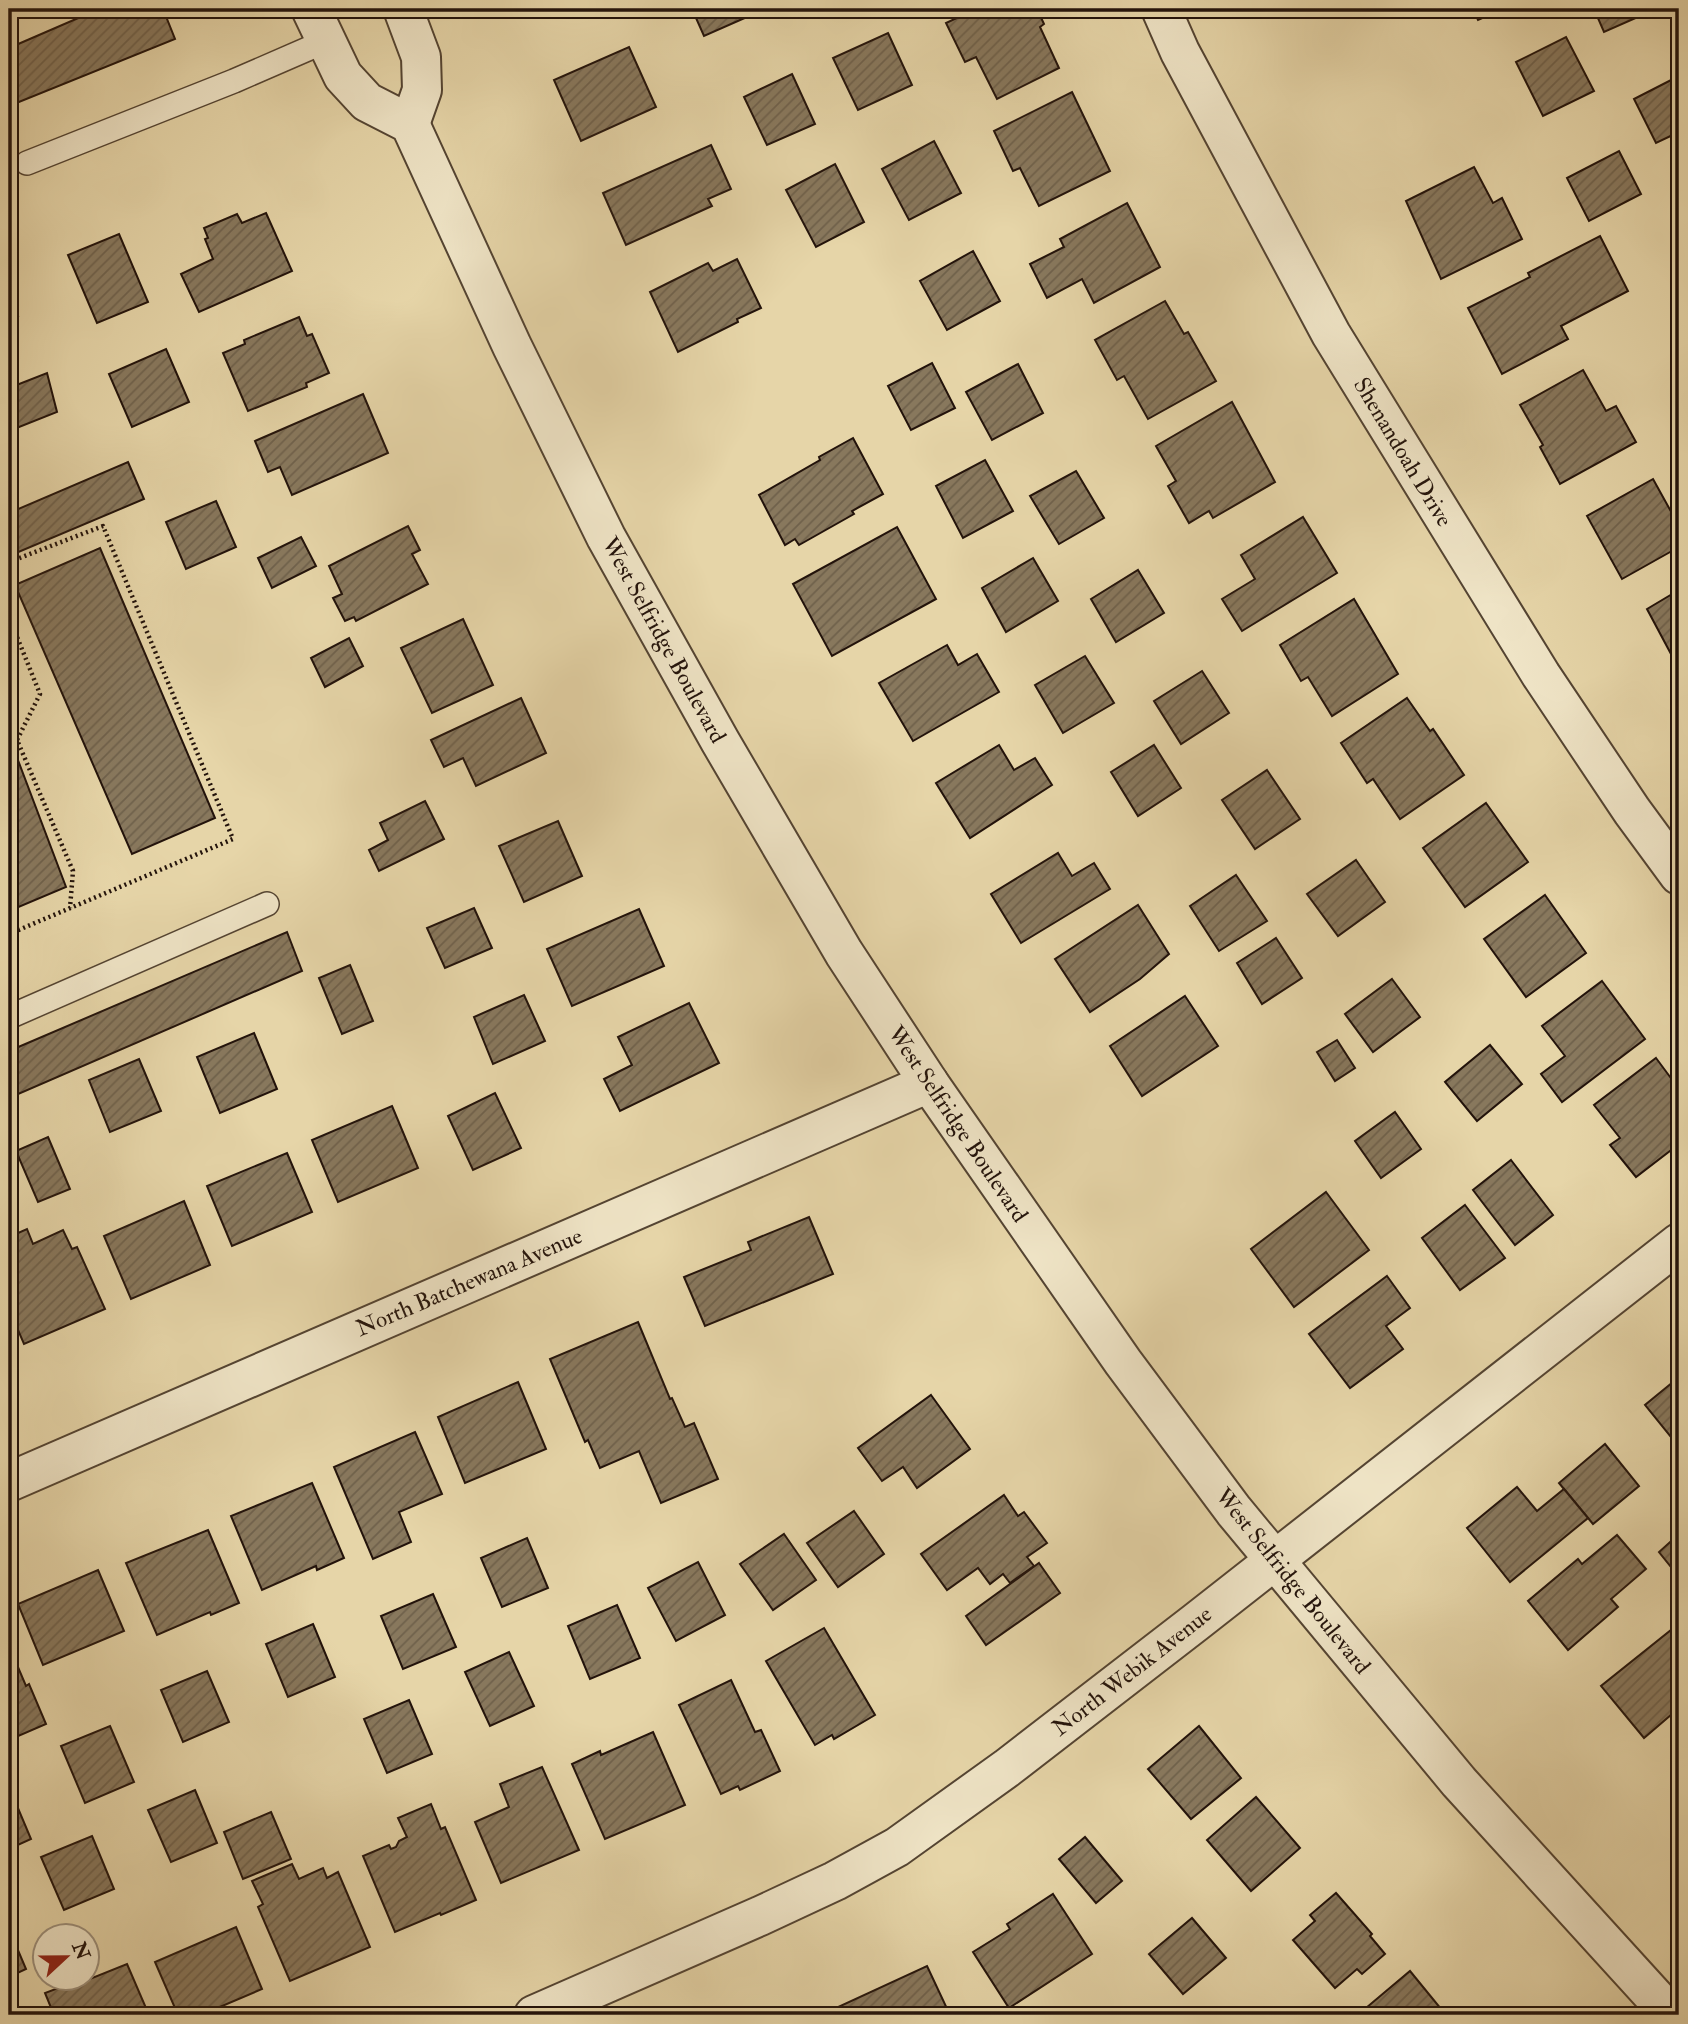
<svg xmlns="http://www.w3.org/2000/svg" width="1688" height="2024" font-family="'IM FELL Double Pica',serif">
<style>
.building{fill:url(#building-hatch);stroke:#23130b;stroke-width:2}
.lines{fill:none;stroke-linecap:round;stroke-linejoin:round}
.lane-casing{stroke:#544432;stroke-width:26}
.street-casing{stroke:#544432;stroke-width:42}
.path{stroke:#23130b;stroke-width:4.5;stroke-dasharray:2 3.5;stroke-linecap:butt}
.lane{stroke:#efe4c6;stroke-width:23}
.street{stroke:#efe4c6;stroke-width:38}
.labels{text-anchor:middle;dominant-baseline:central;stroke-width:6;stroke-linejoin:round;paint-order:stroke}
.street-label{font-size:23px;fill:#23130b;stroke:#efe4c6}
</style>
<defs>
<pattern id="building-hatch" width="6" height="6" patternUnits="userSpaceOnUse" patternTransform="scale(1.75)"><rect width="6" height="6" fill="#88785d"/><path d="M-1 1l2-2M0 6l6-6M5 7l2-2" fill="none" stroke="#6f614b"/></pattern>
</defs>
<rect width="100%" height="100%" fill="#e6d5a8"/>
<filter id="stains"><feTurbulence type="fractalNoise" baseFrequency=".00286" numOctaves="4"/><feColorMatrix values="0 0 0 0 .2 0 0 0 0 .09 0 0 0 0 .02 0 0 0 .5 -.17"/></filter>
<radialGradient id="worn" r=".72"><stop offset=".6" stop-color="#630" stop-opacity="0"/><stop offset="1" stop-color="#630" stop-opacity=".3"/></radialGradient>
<g class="building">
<path d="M99,9H163L175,39L9,106V48Z"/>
<path d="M692,9H753L756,13L704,36Z"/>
<path d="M976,9H1037L1044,24L1040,27L1059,68L997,99L976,57L965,62L946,23Z"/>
<path d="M1473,9H1503L1478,20Z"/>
<path d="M1594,9H1656L1604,32Z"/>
<path d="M888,33L912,85L858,110L833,58Z"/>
<path d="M1566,37L1594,91L1543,116L1516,62Z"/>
<path d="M629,47L656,107L581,141L554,80Z"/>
<path d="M792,74L815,124L767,145L744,97Z"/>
<path d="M1679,76V132L1656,143L1634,99Z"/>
<path d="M1072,92L1110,171L1039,206L1020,168L1013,171L994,131Z"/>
<path d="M934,141L961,193L909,220L882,169Z"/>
<path d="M711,145L731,189L708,199L712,206L626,245L603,193Z"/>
<path d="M1619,151L1641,194L1589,221L1567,178Z"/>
<path d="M835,164L864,222L816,247L786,190Z"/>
<path d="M1474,167L1493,203L1502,198L1522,239L1441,279L1406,201Z"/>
<path d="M1127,203L1160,267L1094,303L1082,279L1047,298L1030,264L1064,247L1060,239Z"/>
<path d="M266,213L292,271L199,312L181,274L213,259L205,239L208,238L204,228L237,214L242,223Z"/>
<path d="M119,234L148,302L97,323L68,255Z"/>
<path d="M1600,236L1628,291L1561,326L1568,339L1502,374L1468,308L1530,277L1528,273Z"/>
<path d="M973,251L1000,301L947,330L920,281Z"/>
<path d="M737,259L761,308L737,319L738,322L678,352L650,292L708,263L713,271Z"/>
<path d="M9,294L18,316L9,319Z"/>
<path d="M1165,301L1184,334L1188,332L1216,381L1148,419L1124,376L1117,380L1095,340Z"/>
<path d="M299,317L307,336L312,334L329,373L306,383L307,387L248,411L223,353L245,344L244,340Z"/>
<path d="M166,349L189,402L132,427L109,374Z"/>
<path d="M932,363L955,408L911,430L888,386Z"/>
<path d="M1018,364L1043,413L992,440L966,392Z"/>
<path d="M1583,370L1606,411L1616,406L1636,442L1560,484L1540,447L1543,445L1520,405Z"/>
<path d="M47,373L57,412L9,431V388Z"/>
<path d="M363,394L388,453L292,495L280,467L268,472L255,441Z"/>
<path d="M1232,402L1275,482L1213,518L1209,511L1189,523L1168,486L1176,481L1156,446Z"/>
<path d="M853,438L883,494L852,511L854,514L799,545L795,539L785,545L759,495L820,460L819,457Z"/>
<path d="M985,460L1013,511L963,538L936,486Z"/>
<path d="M128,462L144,499L9,556V513Z"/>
<path d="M1076,471L1104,518L1059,544L1030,496Z"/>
<path d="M1653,479L1679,526V547L1622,579L1587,516Z"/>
<path d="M216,501L236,547L186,569L166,522Z"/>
<path d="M1303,517L1337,573L1242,631L1222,599L1255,579L1241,555Z"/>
<path d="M408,526L420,550L412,554L428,584L356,621L354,617L345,621L333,598L342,594L329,566Z"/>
<path d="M897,527L936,599L832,656L793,584Z"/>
<path d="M301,537L316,566L272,588L258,558Z"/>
<path d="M100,548L215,818L132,854L15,585Z"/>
<path d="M1033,558L1058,601L1006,632L982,588Z"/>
<path d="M1138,570L1164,613L1116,642L1091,599Z"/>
<path d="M1679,590V669L1647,609Z"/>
<path d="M1354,599L1398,674L1332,716L1308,677L1301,681L1280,645Z"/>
<path d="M463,619L493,685L432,713L401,648Z"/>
<path d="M349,638L363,666L325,687L311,658Z"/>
<path d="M947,645L958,665L977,654L999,692L913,741L879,683Z"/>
<path d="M1085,656L1114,703L1063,733L1035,685Z"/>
<path d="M1202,671L1229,713L1181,744L1154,701Z"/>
<path d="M521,698L546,753L476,786L463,758L444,767L431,740Z"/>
<path d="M1407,698L1430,731L1433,729L1464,775L1400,819L1373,779L1367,783L1341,743Z"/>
<path d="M999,745L1014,770L1035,758L1052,785L970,838L936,783Z"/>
<path d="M1154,745L1181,788L1138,816L1111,772Z"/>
<path d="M13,747L66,887L9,911V748Z"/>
<path d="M1267,770L1300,819L1255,849L1222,800Z"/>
<path d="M425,801L444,839L379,871L369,850L388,840L380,823Z"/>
<path d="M1486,803L1528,862L1465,907L1423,848Z"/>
<path d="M558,821L582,876L524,902L499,846Z"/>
<path d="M1058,853L1072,876L1094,863L1110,889L1021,943L991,894Z"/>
<path d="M1356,860L1385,902L1338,936L1307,894Z"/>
<path d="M1236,875L1267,921L1219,951L1190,906Z"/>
<path d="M1545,895L1586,953L1526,997L1484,939Z"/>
<path d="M1138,905L1169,954L1140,979L1090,1012L1055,959Z"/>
<path d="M474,908L492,948L445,968L427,928Z"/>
<path d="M639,909L664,966L572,1006L547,949Z"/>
<path d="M287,932L302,971L9,1098V1051Z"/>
<path d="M1276,938L1302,978L1262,1004L1237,963Z"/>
<path d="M350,965L373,1021L342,1034L319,978Z"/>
<path d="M1392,979L1420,1017L1373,1052L1345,1014Z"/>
<path d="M1602,981L1645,1039L1562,1102L1541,1074L1565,1056L1542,1026Z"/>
<path d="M524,995L545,1041L493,1064L474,1017Z"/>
<path d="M1185,996L1218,1046L1142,1096L1110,1046Z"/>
<path d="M689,1003L719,1063L620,1111L604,1079L632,1065L618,1037Z"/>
<path d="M254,1033L277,1089L220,1113L197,1057Z"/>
<path d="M1337,1040L1355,1068L1335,1081L1317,1052Z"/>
<path d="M1490,1045L1522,1084L1477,1121L1445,1082Z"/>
<path d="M1656,1058L1679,1089V1144L1636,1177L1610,1145L1620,1138L1594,1105Z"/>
<path d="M139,1059L161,1111L110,1132L89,1080Z"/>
<path d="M495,1093L521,1148L473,1170L448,1116Z"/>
<path d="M392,1106L418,1168L338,1202L312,1140Z"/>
<path d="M1395,1112L1421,1149L1381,1178L1355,1141Z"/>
<path d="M48,1137L70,1189L38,1202L16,1151Z"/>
<path d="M287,1153L312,1212L232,1246L207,1186Z"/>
<path d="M1511,1160L1553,1215L1515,1245L1473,1190Z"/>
<path d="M1326,1192L1369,1250L1294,1307L1251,1249Z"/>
<path d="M184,1201L210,1265L131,1299L104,1236Z"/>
<path d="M1465,1205L1505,1258L1460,1290L1422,1238Z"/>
<path d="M809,1217L833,1274L705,1326L684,1277L751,1250L748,1242Z"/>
<path d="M27,1229L33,1244L63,1230L72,1249L77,1247L105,1309L24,1344L9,1309V1237Z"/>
<path d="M1387,1276L1410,1308L1386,1326L1403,1349L1350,1388L1309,1334Z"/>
<path d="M638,1322L670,1399L672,1398L685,1427L694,1423L718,1479L661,1503L639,1451L600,1468L588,1440L585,1442L550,1359Z"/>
<path d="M1679,1377V1447L1645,1405Z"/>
<path d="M518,1382L546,1449L465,1483L438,1417Z"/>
<path d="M931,1395L970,1449L917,1488L903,1467L882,1481L858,1448Z"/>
<path d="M415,1432L442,1494L399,1512L411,1542L373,1559L334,1467Z"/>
<path d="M1605,1444L1639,1486L1593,1524L1559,1483Z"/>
<path d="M312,1483L344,1558L317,1570L316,1566L262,1590L231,1516Z"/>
<path d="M1517,1487L1537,1511L1564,1489L1588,1518L1510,1582L1467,1528Z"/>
<path d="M1004,1495L1018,1516L1024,1512L1047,1543L1027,1557L1034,1566L1010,1583L1003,1574L990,1584L978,1568L947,1590L921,1554Z"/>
<path d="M854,1511L884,1554L838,1587L807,1543Z"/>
<path d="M208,1530L239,1603L211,1615L210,1612L157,1635L126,1563Z"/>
<path d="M784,1534L816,1580L773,1610L740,1564Z"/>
<path d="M1679,1534V1577L1659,1552Z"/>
<path d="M1617,1535L1646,1569L1611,1599L1618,1607L1568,1650L1528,1601L1578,1559L1582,1564Z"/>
<path d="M527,1538L548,1588L502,1607L481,1558Z"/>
<path d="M698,1562L725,1615L676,1641L648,1588Z"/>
<path d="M1039,1563L1060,1593L986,1645L966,1616Z"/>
<path d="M98,1570L124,1631L43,1665L18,1604Z"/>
<path d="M433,1594L456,1647L403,1669L381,1616Z"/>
<path d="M617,1605L640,1658L590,1679L568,1626Z"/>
<path d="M313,1624L335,1677L288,1697L266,1644Z"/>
<path d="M1676,1626L1679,1630V1708L1644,1738L1601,1686Z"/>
<path d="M824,1628L875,1715L834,1739L832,1735L815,1745L766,1661Z"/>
<path d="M9,1646L26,1686L29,1684L46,1724L9,1740Z"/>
<path d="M509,1652L534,1706L490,1726L465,1672Z"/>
<path d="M207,1671L229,1722L183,1742L161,1690Z"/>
<path d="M731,1680L755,1732L761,1730L780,1771L740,1790L738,1786L721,1794L679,1705Z"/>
<path d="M409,1700L432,1754L387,1773L364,1719Z"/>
<path d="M110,1726L134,1782L85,1803L61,1746Z"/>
<path d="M1199,1726L1241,1778L1191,1819L1148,1769Z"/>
<path d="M653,1732L685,1805L605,1839L572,1764L600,1751L601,1755Z"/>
<path d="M542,1767L579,1850L501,1883L475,1822L509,1807L500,1784Z"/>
<path d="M195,1790L217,1843L171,1862L148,1810Z"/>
<path d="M12,1794L31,1839L9,1849V1795Z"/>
<path d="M1256,1797L1300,1848L1251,1891L1207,1840Z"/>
<path d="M431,1804L441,1829L445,1827L476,1900L441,1915L440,1913L395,1932L363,1856L389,1845L391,1849L396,1847L399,1841L407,1837L398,1818Z"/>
<path d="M271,1812L291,1859L243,1879L224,1832Z"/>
<path d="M92,1836L114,1889L64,1910L41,1857Z"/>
<path d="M1085,1837L1122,1881L1096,1903L1059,1859Z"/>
<path d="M292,1864L299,1879L323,1868L327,1878L338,1872L370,1947L290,1981L258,1907L263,1904L252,1881Z"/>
<path d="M1336,1893L1372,1934L1370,1936L1385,1954L1362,1974L1357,1969L1335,1988L1293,1940L1315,1921L1310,1915Z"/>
<path d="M1053,1894L1092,1954L1009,2008L973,1952L1010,1929L1007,1924Z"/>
<path d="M1192,1918L1226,1958L1183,1994L1149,1954Z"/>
<path d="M236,1927L262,1989L201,2015H178L155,1962Z"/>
<path d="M9,1929L26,1969L9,1977Z"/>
<path d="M127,1964L149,2015H54L45,1993L74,1982L75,1985Z"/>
<path d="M927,1966L950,2015H827L825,2013Z"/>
<path d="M1410,1971L1446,2015H1362L1360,2013Z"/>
</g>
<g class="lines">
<defs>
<g id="lane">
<path d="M27,163L234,81L326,41"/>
<path d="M9,1017L267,904"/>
</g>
<g id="street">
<path d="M311,9L343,76L367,102L410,124L512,346L606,537L720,741L844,953L929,1083L1123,1362L1234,1511L1459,1782L1671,2015"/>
<path d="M403,9L421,57L422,90L410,124"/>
<path d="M1161,9L1180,52L1331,334L1541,675L1632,811L1679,875"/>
<path d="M9,1482L929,1083"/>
<path d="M534,2015L760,1916L835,1881L897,1847L1007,1768L1196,1622L1679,1243"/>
</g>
</defs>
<use href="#lane" class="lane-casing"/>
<use href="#street" class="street-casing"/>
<g class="path">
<path d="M9,562L103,526L233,839L9,934"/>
<path d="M9,617L40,694L17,740L73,871L70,908"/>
<path d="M9,737L17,740"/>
</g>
<use href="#lane" class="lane"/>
<use href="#street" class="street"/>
</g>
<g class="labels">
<g class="street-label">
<text transform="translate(1403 452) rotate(59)">Shenandoah Drive</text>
<text transform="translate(664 640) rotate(61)">West Selfridge Boulevard</text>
<text transform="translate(958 1124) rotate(56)">West Selfridge Boulevard</text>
<text transform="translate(469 1282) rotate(-23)">North Batchewana Avenue</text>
<text transform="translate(1293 1581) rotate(51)">West Selfridge Boulevard</text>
<text transform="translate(1132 1671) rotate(-38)">North Webik Avenue</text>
</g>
</g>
<rect width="1688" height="2024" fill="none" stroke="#e6d5a8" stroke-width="35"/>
<rect x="10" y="10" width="1667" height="2003" fill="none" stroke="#23130b" stroke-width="3.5"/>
<rect x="18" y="18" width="1653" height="1989" fill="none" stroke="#23130b" stroke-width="2"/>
<g transform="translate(66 1957) rotate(68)"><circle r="33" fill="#efe4c6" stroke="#9d907b" stroke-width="2"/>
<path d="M0-5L12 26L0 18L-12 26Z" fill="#8f2418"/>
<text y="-10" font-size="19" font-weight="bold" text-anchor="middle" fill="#23130b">N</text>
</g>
<rect width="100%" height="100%" filter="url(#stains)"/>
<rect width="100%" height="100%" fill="url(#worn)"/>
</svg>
